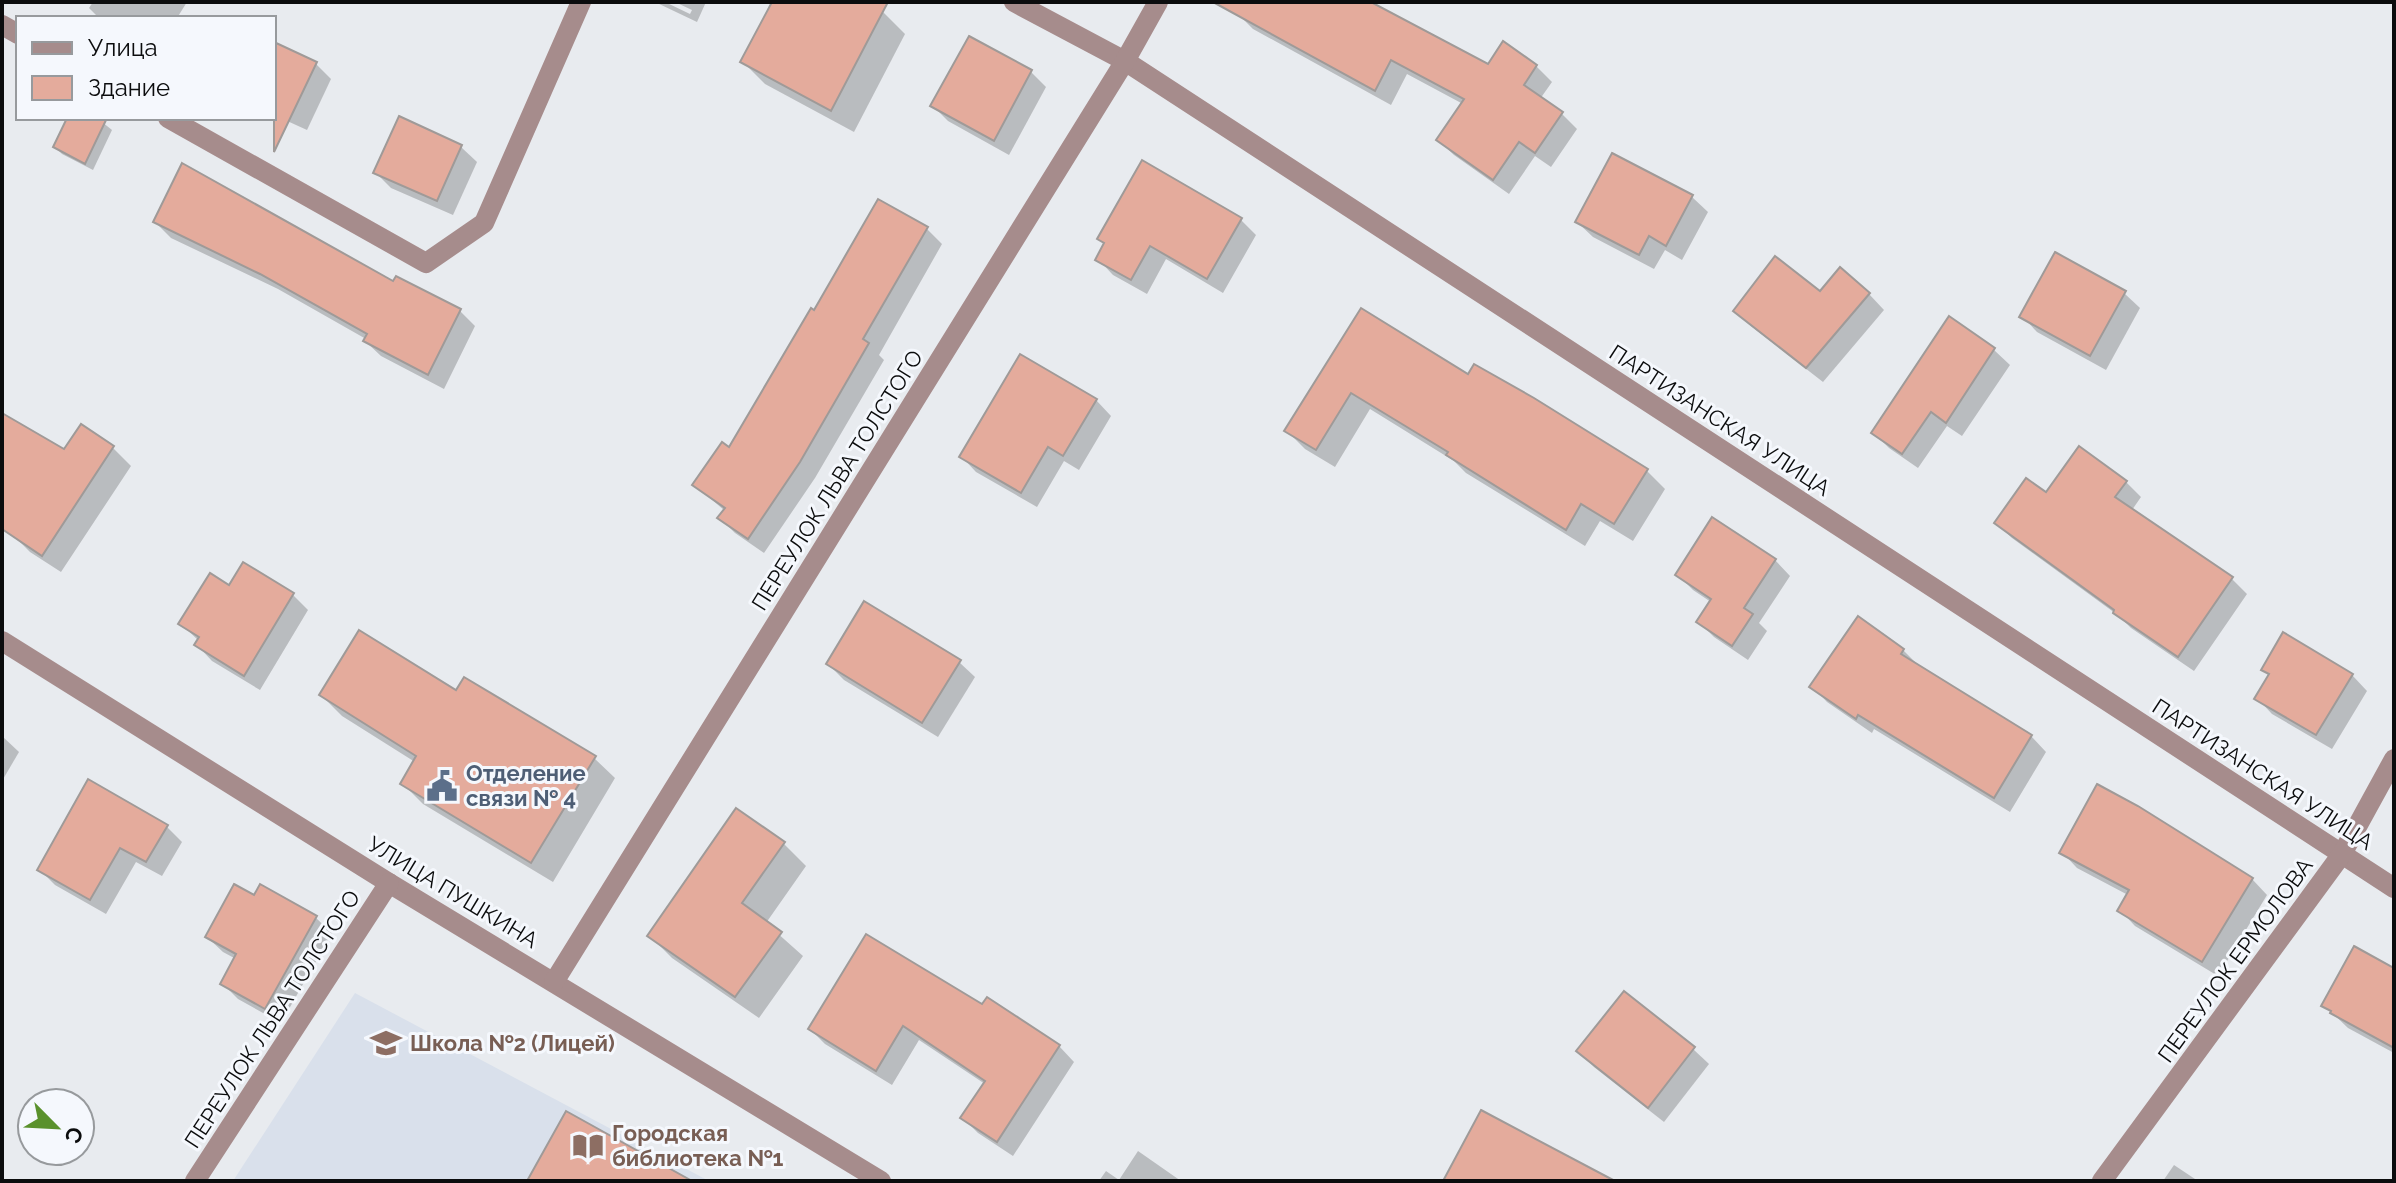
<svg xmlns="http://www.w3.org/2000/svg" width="2396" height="1183" font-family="Raleway,sans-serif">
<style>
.built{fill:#d9e0eb}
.shadow{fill:#0003}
.building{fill:#e4ab9c;stroke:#9f9a98;stroke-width:2}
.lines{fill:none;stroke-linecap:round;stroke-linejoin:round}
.minor{stroke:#a68c8c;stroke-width:20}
.labels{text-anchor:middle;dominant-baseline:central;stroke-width:6;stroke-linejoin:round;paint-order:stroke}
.street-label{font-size:22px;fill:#0b0c0d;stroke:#f5f8fd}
.service-label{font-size:22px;font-weight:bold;fill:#4e5e75;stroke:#f5f8fd;text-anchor:start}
.education-label{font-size:22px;font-weight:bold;fill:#785e54;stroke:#f5f8fd;text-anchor:start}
</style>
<rect width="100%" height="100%" fill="#e8ebef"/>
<path class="built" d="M355,993L709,1181H233Z"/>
<g class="shadow">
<path d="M93,2H187L177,18H99L89,8Z"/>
<path d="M655,2H665L690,14L692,10L675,2H706L697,22Z"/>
<path d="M775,2H864L883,12L905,34L854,132L765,84L743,62Z"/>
<path d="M1244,2H1367L1489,66H1536L1552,82L1540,99L1561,113L1577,129L1551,167L1535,156L1509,194L1454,155L1438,140L1463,104L1407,74L1391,105L1253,29L1238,14Z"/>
<path d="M274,44L316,64L331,79L307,130L274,115Z"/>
<path d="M1031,72L1046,87L1009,155L948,121L932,105Z"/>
<path d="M69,118H97L112,130L93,170L62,154L55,147Z"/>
<path d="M461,147L477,162L453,215L391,188L375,172Z"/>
<path d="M1613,155L1692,197L1708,212L1682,260L1665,250L1654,269L1593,237L1577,222Z"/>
<path d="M1241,220L1256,235L1223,293L1166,259L1147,294L1113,275L1098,259Z"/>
<path d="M155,222L394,284L460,311L475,326L444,389L381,356L365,341L366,339L278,289L171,238Z"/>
<path d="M927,229L942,244L879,355L884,360L815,478L764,553L735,533L720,518L725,511L695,485L730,450Z"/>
<path d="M2124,293L2140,308L2106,370L2037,332L2022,316Z"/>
<path d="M1821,294H1869L1884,310L1823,382L1751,326L1735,311Z"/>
<path d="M1362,310L1469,377L1533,399L1647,471L1665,489L1633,541L1600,521L1585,546L1466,473L1454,461L1370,409L1335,467L1305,449L1287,431Z"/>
<path d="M1949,319L1994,350L2010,365L1962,436L1947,426L1918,468L1889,448L1873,432Z"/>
<path d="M1096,400L1111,416L1079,470L1064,461L1037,507L976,472L961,456Z"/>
<path d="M2,415L65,452L112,447L131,466L61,572L30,552L2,524Z"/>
<path d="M2126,482L2141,497L2132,510L2232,579L2247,594L2194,671L2131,628L2119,616L2012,538L1996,523L2046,495Z"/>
<path d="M1775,560L1790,576L1759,623L1767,631L1748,660L1714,637L1698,621L1711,602L1693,590L1677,574Z"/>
<path d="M230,587L292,594L308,610L260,690L212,661L197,645L199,641L181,624Z"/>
<path d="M1903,650L1919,666L2031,736L2046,752L2010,812L1874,729L1872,733L1827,702L1812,686Z"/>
<path d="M959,662L975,677L938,737L844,680L828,664Z"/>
<path d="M2264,669L2352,675L2367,691L2332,749L2272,714L2257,698L2270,676Z"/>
<path d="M456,693L594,758L615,778L553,882L423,804L402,783L415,762L342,716L321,695Z"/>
<path d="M2,736L19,752L2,781Z"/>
<path d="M737,811L784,844L806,866L766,923L803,956L759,1018L672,958L650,936Z"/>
<path d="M166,826L182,842L162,876L136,862L106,914L55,885L39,869Z"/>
<path d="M2062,852L2252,879L2267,895L2218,976L2135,926L2120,910L2128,895L2077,868Z"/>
<path d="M261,887L316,918L332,933L281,1023L238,999L222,983L236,959L223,952L207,937L255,898Z"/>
<path d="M2394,971V1053L2348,1028L2324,1005Z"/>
<path d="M983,1007L1059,1046L1074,1062L1013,1156L978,1133L963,1118L985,1084L919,1040L892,1085L825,1044L810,1029Z"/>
<path d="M1693,1049L1709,1064L1664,1122L1594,1067L1579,1051Z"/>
<path d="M1138,1151L1181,1181H1099L1106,1171L1119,1180Z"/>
<path d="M2174,1165L2198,1181H2163Z"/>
</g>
<g class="building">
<path d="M772,2H888L831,111L740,62Z"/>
<path d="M1213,2H1371L1488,64L1503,41L1537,65L1524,85L1563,112L1535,153L1519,142L1493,180L1436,140L1464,99L1391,60L1375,91Z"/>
<path d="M969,36L1032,70L994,141L930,106Z"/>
<path d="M274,42L317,62L274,152Z"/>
<path d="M399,116L462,145L437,201L373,173Z"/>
<path d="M67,118H107L85,164L53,147Z"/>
<path d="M1612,153L1693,195L1666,246L1649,236L1639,255L1575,222Z"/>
<path d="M1142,160L1242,218L1207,279L1150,246L1131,280L1095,260L1104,243L1097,239Z"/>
<path d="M182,163L393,281L396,276L461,309L428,375L363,341L367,334L260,274L153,222Z"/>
<path d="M878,199L928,227L863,339L869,343L800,462L748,539L717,518L725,508L692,485L722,442L729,447L811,308L814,310Z"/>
<path d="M2055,252L2126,291L2090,356L2019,317Z"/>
<path d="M1775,256L1820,291L1840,267L1870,293L1806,368L1733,311Z"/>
<path d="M1361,308L1468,374L1474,364L1534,398L1648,469L1614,524L1581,504L1566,530L1446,455L1448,452L1351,393L1316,450L1284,431Z"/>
<path d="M1949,316L1995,348L1946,423L1931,412L1902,454L1871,433Z"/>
<path d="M1020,354L1097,399L1063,456L1048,447L1021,493L959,457Z"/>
<path d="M2,413L64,449L81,424L114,446L42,556L2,529Z"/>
<path d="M2079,446L2127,481L2115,497L2233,577L2178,657L2113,613L2114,610L1994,523L2026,478L2046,492Z"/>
<path d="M1712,517L1776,559L1744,608L1753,614L1732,646L1696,622L1711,599L1675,575Z"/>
<path d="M243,562L294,593L244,676L194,645L199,637L178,624L210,573L229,585Z"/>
<path d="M864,601L961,660L922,723L826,664Z"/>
<path d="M1858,616L1904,649L1901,654L2032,735L1994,798L1858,715L1856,719L1809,687Z"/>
<path d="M359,630L456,690L464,677L596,756L531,863L400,784L416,756L319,695Z"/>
<path d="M2283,632L2353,674L2316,735L2254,699L2269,674L2261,670Z"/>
<path d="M88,779L168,825L146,862L120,848L90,900L37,870Z"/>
<path d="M2097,784L2138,806L2253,878L2202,962L2117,911L2129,890L2059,853Z"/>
<path d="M736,808L785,842L742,903L782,932L735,997L647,936Z"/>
<path d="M234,884L254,895L260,884L317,916L265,1009L220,984L236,954L205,937Z"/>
<path d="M866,934L982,1004L987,997L1060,1045L997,1142L960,1118L985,1081L903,1026L876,1071L808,1029Z"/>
<path d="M2354,946L2394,968V1048L2330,1013L2331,1011L2321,1006Z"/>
<path d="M1624,991L1695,1047L1648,1108L1576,1051Z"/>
<path d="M1481,1110L1615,1181H1443Z"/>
<path d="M566,1111L692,1181H527Z"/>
</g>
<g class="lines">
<g class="minor">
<path d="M1014,2L1125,61L2394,888"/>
<path d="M2,25L18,34"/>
<path d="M168,118L426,263L484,223L581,2"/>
<path d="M2,641L389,883L881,1181"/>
<path d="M554,982L1125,61L1158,2"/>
<path d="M195,1181L389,883"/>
<path d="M2102,1181L2342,854L2394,759"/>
</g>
</g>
<defs>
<symbol id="civic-bare" viewBox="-9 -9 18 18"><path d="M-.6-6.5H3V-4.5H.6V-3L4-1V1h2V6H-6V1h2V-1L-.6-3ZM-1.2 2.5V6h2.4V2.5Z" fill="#5c6f8a" stroke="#f5f8fd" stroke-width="2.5" paint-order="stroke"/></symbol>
<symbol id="school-bare" viewBox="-9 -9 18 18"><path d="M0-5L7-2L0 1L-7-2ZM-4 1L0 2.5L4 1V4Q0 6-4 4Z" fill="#8d6e63" stroke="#f5f8fd" stroke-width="2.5" paint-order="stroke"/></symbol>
<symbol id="library-bare" viewBox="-9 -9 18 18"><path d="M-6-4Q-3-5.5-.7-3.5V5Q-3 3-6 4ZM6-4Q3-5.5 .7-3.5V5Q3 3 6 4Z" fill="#8d6e63" stroke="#f5f8fd" stroke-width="2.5" paint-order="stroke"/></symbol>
</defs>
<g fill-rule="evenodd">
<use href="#civic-bare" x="420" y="764" width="44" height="44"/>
<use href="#school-bare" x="364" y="1021" width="44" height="44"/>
<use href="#library-bare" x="566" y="1124" width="44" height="44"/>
</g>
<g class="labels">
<g class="street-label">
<text transform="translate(1720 420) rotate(33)">ПАРТИЗАНСКАЯ УЛИЦА</text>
<text transform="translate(837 480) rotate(-58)">ПЕРЕУЛОК ЛЬВА ТОЛСТОГО</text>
<text transform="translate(2263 774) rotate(33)">ПАРТИЗАНСКАЯ УЛИЦА</text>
<text transform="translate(453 892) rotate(31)">УЛИЦА ПУШКИНА</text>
<text transform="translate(2235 960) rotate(-54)">ПЕРЕУЛОК ЕРМОЛОВА</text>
<text transform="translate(272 1019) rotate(-57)">ПЕРЕУЛОК ЛЬВА ТОЛСТОГО</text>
</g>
<g class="service-label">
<text x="466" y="773">Отделение<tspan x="466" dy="25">связи № 4</tspan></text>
</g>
<g class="education-label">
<text x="410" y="1043">Школа №2 (Лицей)</text>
<text x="612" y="1133">Городская<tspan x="612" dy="25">библиотека №1</tspan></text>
</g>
</g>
<rect width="2396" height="1183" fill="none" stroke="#0b0c0d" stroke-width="8"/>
<rect x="16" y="16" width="260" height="104" fill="#f5f8fd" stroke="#979a9d" stroke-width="2"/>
<rect x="32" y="42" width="40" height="12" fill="#a68c8c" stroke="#979a9d" stroke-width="2"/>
<text x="88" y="56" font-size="24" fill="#0b0c0d">Улица</text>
<rect x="32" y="76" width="40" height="24" fill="#e4ab9c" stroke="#979a9d" stroke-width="2"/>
<text x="88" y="96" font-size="24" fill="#0b0c0d">Здание</text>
<g transform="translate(56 1127) rotate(114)"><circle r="38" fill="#f5f8fd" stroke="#979a9d" stroke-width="2"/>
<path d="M0-6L14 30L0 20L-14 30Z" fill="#5a912c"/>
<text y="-12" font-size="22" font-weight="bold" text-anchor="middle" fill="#0b0c0d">С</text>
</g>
</svg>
